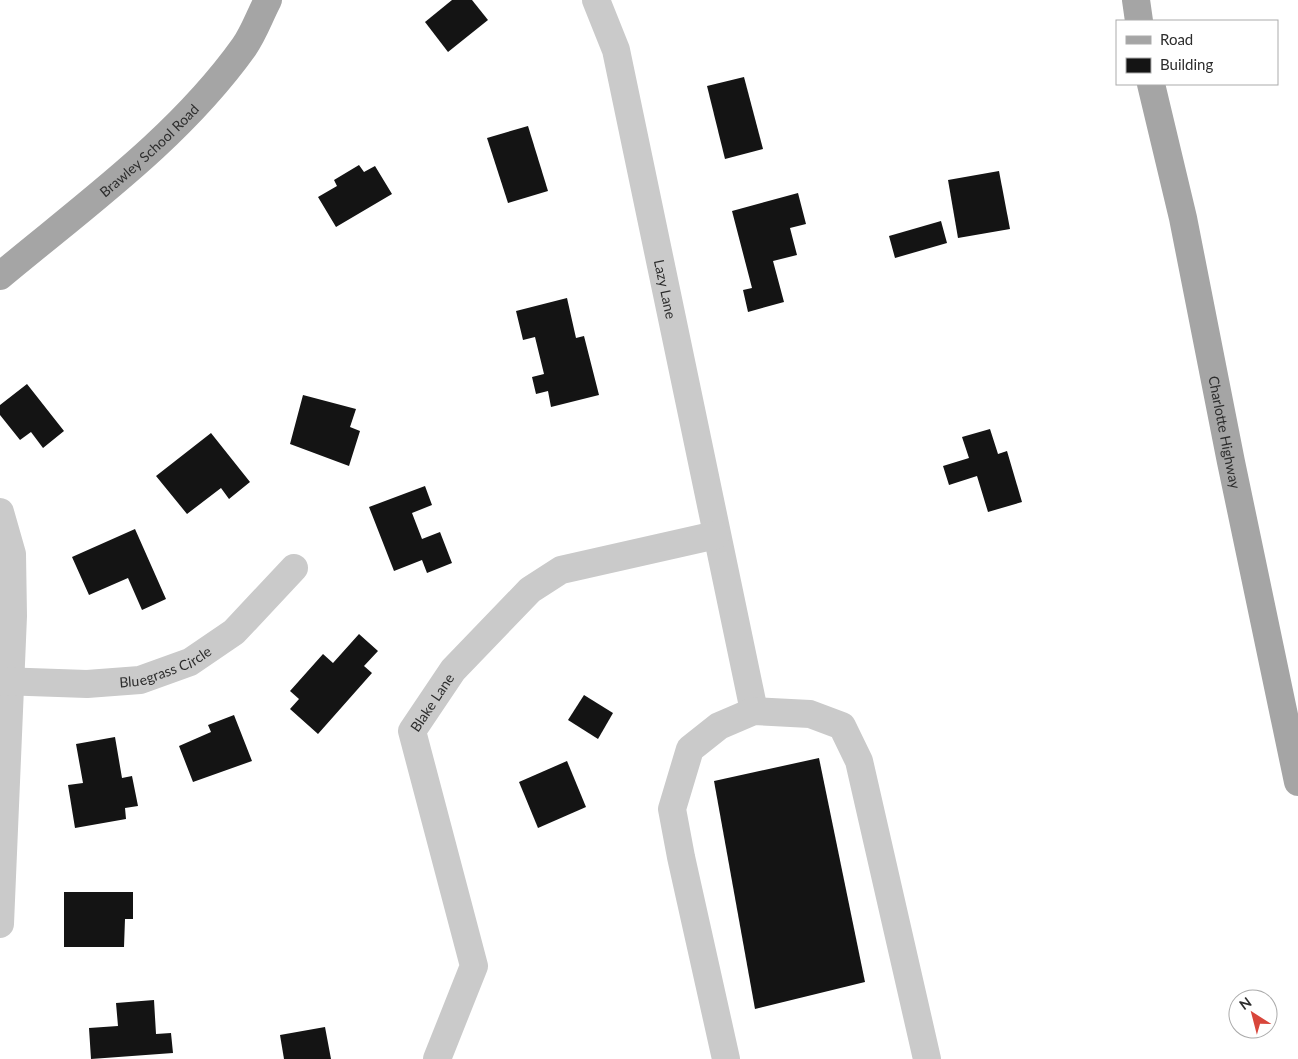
<svg xmlns="http://www.w3.org/2000/svg" width="1298" height="1059" font-family="Lato,sans-serif">
<style>
.building{fill:#141414}
.lines{fill:none;stroke-linecap:round;stroke-linejoin:round}
.minor{stroke:#cacaca;stroke-width:28}
.major{stroke:#a5a5a5;stroke-width:28}
.labels{text-anchor:middle;dominant-baseline:central;stroke-width:5;stroke-linejoin:round;paint-order:stroke}
.street-label{font-size:14px;fill:#2d2d2d;stroke:#fff}
</style>
<rect width="100%" height="100%" fill="#fff"/>
<g class="building">
<path d="M452,0H472L488,20L448,52L425,22Z"/>
<path d="M744,77L763,149L725,159L707,86Z"/>
<path d="M528,126L548,191L508,203L487,138Z"/>
<path d="M359,165L364,172L375,166L392,194L336,227L318,197L337,186L334,180Z"/>
<path d="M999,171L1010,229L958,238L948,180Z"/>
<path d="M798,193L806,224L790,228L797,255L773,261L784,302L748,312L743,290L752,288L732,211Z"/>
<path d="M941,221L947,243L895,258L889,236Z"/>
<path d="M567,298L576,338L584,336L599,395L551,407L548,391L536,394L532,377L544,374L535,337L523,340L516,311Z"/>
<path d="M27,384L64,431L43,448L31,432L20,440L0,415V405Z"/>
<path d="M303,395L356,409L350,427L360,431L349,466L290,444Z"/>
<path d="M990,429L998,454L1007,451L1022,502L988,512L977,476L949,485L943,466L969,458L962,437Z"/>
<path d="M211,433L250,482L229,499L221,488L187,514L156,476Z"/>
<path d="M425,486L432,505L412,513L422,539L440,532L452,563L427,573L422,560L394,571L369,507Z"/>
<path d="M135,529L166,599L142,610L128,578L89,595L72,557Z"/>
<path d="M359,634L378,651L364,666L372,673L318,734L290,709L299,699L290,691L323,654L333,663Z"/>
<path d="M584,695L613,713L598,739L568,720Z"/>
<path d="M234,715L252,761L193,782L179,746L211,732L208,725Z"/>
<path d="M115,737L122,778L132,776L138,806L125,808L126,819L75,828L68,785L83,783L76,744Z"/>
<path d="M819,758L865,982L755,1009L714,781Z"/>
<path d="M567,761L586,807L538,828L519,782Z"/>
<path d="M64,892H133V919H125L124,947H64Z"/>
<path d="M154,1000L156,1034L171,1033L173,1053L91,1059L89,1028L118,1026L116,1003Z"/>
<path d="M325,1027L331,1059H284L280,1035Z"/>
</g>
<g class="lines">
<g class="minor">
<path id="s1" d="M596,0L616,50L754,711"/>
<path d="M0,512L12,554L13,616L0,924"/>
<path id="s2" d="M0,681L87,684L140,680L190,662L234,632L294,568"/>
<path id="s3" d="M437,1059L474,966L412,731L453,670L530,590L561,570L716,535"/>
<path d="M726,1059L681,857L672,809L690,749L719,726L754,711L810,714L842,726L859,761L927,1059"/>
</g>
<g class="major">
<path d="M1136,0L1139,21"/>
<path id="s4" d="M1151,84L1183,218L1231,462L1298,782"/>
<path id="s5" d="M0,276C85,205 179,138 244,47C254,33 260,15 268,0"/>
</g>
</g>
<g class="labels">
<g class="street-label">
<text stroke="none"><textPath href="#s5" startOffset="195">Brawley School Road</textPath></text>
<text stroke="none"><textPath href="#s1" startOffset="298">Lazy Lane</textPath></text>
<text stroke="none"><textPath href="#s4" startOffset="356">Charlotte Highway</textPath></text>
<text stroke="none"><textPath href="#s2" startOffset="168">Bluegrass Circle</textPath></text>
<text stroke="none"><textPath href="#s3" startOffset="378">Blake Lane</textPath></text>
</g>
</g>
<rect x="1116" y="20" width="162" height="65" fill="#ffffff" stroke="#ababab"/>
<rect x="1126" y="36" width="25" height="8" fill="#a5a5a5" stroke="#ababab"/>
<text x="1160" y="45" font-size="15" fill="#2d2d2d">Road</text>
<rect x="1126" y="58" width="25" height="15" fill="#141414" stroke="#ababab"/>
<text x="1160" y="70" font-size="15" fill="#2d2d2d">Building</text>
<g transform="translate(1253 1014) rotate(324)"><circle r="24" fill="#ffffff" stroke="#ababab"/>
<path d="M0-4L9 19L0 12L-9 19Z" fill="#d8463b"/>
<text y="-8" font-size="14" font-weight="bold" text-anchor="middle" fill="#2d2d2d">N</text>
</g>
</svg>
